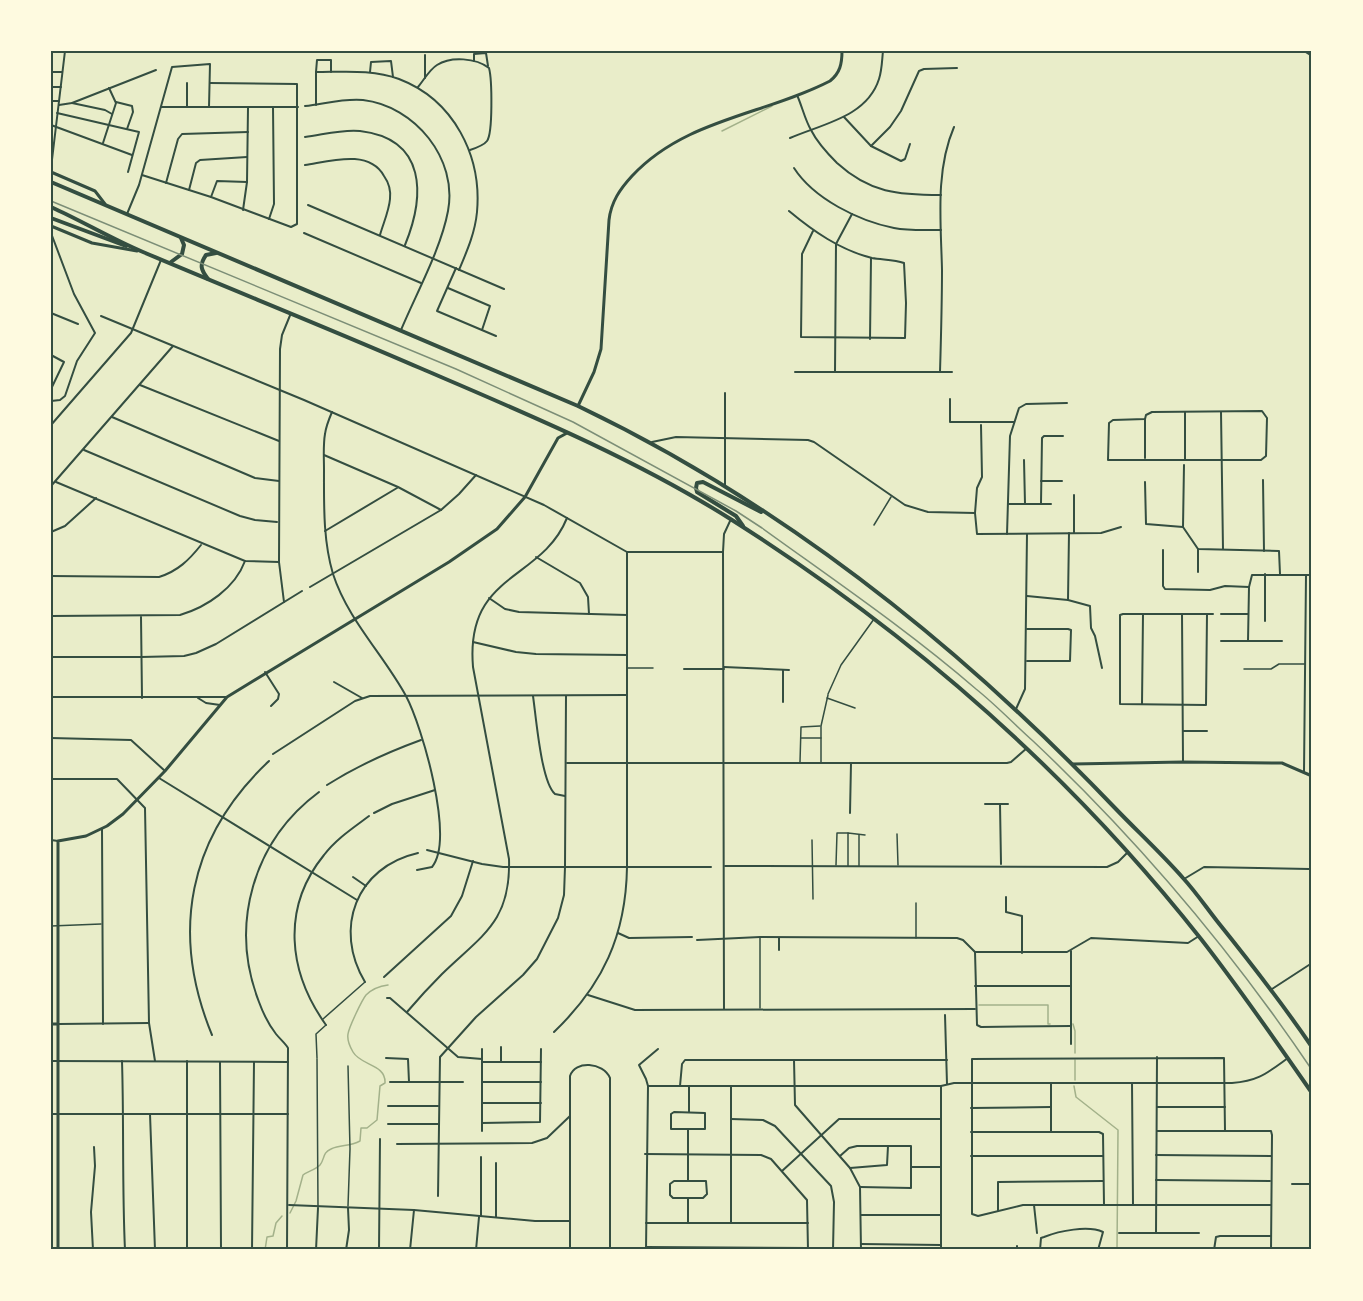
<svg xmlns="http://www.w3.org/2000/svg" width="1363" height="1301" font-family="'Public Sans',sans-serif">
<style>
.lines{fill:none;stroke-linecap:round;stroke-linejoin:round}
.stream{stroke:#a3b18a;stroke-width:1.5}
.service{stroke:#344e41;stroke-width:1.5}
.pedestrian{stroke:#344e41;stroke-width:1.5}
.minor{stroke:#344e41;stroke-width:2}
.tertiary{stroke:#344e41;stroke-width:3}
.secondary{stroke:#344e41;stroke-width:3}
.primary{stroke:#344e41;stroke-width:4}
.rail{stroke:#7c8e77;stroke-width:1.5}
.neatline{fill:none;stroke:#344e41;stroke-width:2}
</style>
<rect width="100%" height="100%" fill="#e9edc9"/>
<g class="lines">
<g class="stream">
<path d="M722,131L772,106"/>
<path d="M979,1005H1048V1024H1050"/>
<path d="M1073,1024L1075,1031V1053"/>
<path d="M1075,1060V1080"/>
<path d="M1074,1086L1076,1097L1118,1130L1117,1250"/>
<path d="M290,1213L296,1201L303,1175C308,1171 315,1170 320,1165C325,1159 322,1153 331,1149C341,1144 349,1147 360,1141L361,1128H367L377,1120L380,1086L385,1083C386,1064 361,1066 353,1052C350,1047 347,1040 348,1034C349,1027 362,1000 366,995C372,989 380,986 388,985"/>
<path d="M265,1250L267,1237L273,1236L276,1223L282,1216"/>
</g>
<g class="service">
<path d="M874,525L891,497"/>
<path d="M627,668H653"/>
<path d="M1244,669H1271L1279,664H1305"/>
<path d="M828,694L841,665L874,619"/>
<path d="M51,926L101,924"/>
<path d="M317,1059L318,1207"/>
<path d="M348,1066L350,1149L348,1206"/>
</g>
<g class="pedestrian">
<path d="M827,698L855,708"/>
<path d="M801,738H821"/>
<path d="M800,762L801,727L820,726"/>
<path d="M821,762V726L828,695"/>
<path d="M897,834L898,865"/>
<path d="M812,840L813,899"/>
<path d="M836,865L837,833H848"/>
<path d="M848,866V833L865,835"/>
<path d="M859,866V835"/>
<path d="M760,938V1008"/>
<path d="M916,938V903"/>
<path d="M323,1019L365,982"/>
<path d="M317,1058L316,1034L326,1025"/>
</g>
<g class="minor">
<path d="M1304,51L1312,56"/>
<path d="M474,61V54L486,53L488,66"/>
<path d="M51,72H62"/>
<path d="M316,72L317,60H331V72"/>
<path d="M370,72L371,62L391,61L393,77"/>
<path d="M425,78V55"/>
<path d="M51,87H61"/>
<path d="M418,87C424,80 429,70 437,65C451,56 476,58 489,68C492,79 493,133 487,141C484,145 476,148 470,150"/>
<path d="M797,95C802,106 805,120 811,130C817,142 827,153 837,163C870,193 898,195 941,195"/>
<path d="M51,101H59"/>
<path d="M116,102L132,106L133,112L127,129"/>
<path d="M72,103L105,110L112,114"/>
<path d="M59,105L72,103L156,70"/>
<path d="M316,105V72C343,72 373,69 399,79C454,100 482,156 477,212C475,233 467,251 459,270"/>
<path d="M305,106C324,104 344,98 363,100C415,106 458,159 448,211C441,249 416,294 401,330"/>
<path d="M161,107H298"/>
<path d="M187,107V83"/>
<path d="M57,113L139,132L128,172"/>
<path d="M844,117L871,146L901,161L905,159L910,144"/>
<path d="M51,125L132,155"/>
<path d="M305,137C322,135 342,129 360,131C427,139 425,196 405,245"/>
<path d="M790,138C822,124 867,117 879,79C882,70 882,60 883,51"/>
<path d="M103,143L116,103L109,88"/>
<path d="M871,146L890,127L901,111L919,71L924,69L957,68"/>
<path d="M305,165C331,161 369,149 384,176C389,183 391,190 390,199C389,211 383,224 380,235"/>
<path d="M51,168L65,51"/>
<path d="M794,168C814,199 859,221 894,228C909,231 926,230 941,230"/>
<path d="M142,175L211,197L291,227L297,224V84L210,83"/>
<path d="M166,183L178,139L182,134L248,132"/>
<path d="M189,190L196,163L200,160L247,157"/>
<path d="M211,197L217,181L247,182"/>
<path d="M308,205L504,289"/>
<path d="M243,210L247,182L248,108"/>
<path d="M789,211C813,231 840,250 872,258C882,260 894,259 904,263L906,303L905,338L801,337L802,254L813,231"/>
<path d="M127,214L139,185L172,67L210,64L209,107"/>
<path d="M269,219L274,204L273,107"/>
<path d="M51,233L74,294L95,333L77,361L65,396L60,400L51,401"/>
<path d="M304,233L421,283"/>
<path d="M456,268L437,311L496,336"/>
<path d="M448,288L490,306L482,330"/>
<path d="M51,313L78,324"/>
<path d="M101,316L304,400L544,505L627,552H723"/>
<path d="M870,339L871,258"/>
<path d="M51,355L64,362L51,389"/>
<path d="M795,372H952"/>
<path d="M835,372L836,244L852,214"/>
<path d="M940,372C941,338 942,304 942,270C941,223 935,171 954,127"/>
<path d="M140,385L279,441"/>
<path d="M725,393V485"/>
<path d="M950,399V422H1014"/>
<path d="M1262,411L1267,418L1266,456L1261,460H1108L1109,423L1113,420L1145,419L1146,415L1152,412Z"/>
<path d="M332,412C329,419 326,426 325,434C323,445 324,458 324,470C324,505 323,540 333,574C348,620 383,654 406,696C422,726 455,839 432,867L417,870"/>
<path d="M1221,412L1223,549"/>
<path d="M112,417L255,478L279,481"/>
<path d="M51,425L131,333L161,260"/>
<path d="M981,425L982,477L977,488L975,513L977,534L1101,533L1121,527"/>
<path d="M652,442L676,437L808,440L814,442L905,505L928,512L975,513"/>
<path d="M84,450L240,516L255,520L277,522"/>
<path d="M324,455L398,487L441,510"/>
<path d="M1145,458V419"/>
<path d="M1024,460L1025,504"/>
<path d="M1185,460V412"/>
<path d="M1263,480L1264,551"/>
<path d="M1041,481H1062"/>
<path d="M56,482L245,561L279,562"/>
<path d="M1145,482L1146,524L1183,527L1198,549L1279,551L1280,574"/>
<path d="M51,486L173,346"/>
<path d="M1074,495V533"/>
<path d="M1041,503L1042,438L1044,436H1063"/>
<path d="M1009,504H1051"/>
<path d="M1183,527L1184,465"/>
<path d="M325,531L397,488"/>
<path d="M51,532L65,526L96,498"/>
<path d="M1007,534L1010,436L1019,408L1026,404L1067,403"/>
<path d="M1198,549V572"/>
<path d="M1163,550V586L1165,589L1210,590L1225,586L1249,587"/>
<path d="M536,557L580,583L588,597L589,614"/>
<path d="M51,576L159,577C178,571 189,560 201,545"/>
<path d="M310,587L441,510L459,494L476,475"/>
<path d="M1027,596L1068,600L1090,606L1091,628L1095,636L1102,668"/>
<path d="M489,598L505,609L519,612L627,615"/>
<path d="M1068,600L1069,533"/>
<path d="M284,602L279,562L280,349L282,335L291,313"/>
<path d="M1182,614L1183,761"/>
<path d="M1207,614L1206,705L1120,704V615L1123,614H1213"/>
<path d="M1221,614H1248"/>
<path d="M51,616L180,615C207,607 235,588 245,561"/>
<path d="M141,617L142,698"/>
<path d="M1265,621V574"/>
<path d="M1221,641H1282"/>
<path d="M1248,641L1249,587L1252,575H1312"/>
<path d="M473,642L516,652L536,654L627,655"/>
<path d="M51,657H141L184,656L196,653L216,644L302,591"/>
<path d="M1027,661H1070L1071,630L1068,629H1027"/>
<path d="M724,667L789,670"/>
<path d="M684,669H724"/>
<path d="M783,670V702"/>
<path d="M265,672L279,694L278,699L271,706"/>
<path d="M334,682L362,698"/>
<path d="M533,696C536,716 541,782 555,794L565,796"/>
<path d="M51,697H227"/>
<path d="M198,698L206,703L220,705"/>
<path d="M1142,704L1143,614"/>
<path d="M1016,709L1025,689L1027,534"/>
<path d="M1183,731H1207"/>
<path d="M51,738L131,740L165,771"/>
<path d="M273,754L355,701L370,696L626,695"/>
<path d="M567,763H1007L1011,762L1027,748"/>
<path d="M1304,772L1306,575"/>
<path d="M159,778L357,900"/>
<path d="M51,779H117L145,808L149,1023L155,1061"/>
<path d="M327,785C357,766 388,752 421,740"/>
<path d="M985,804H1008"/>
<path d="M1000,804L1001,864"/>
<path d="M374,813L392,804L435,790"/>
<path d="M850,813L851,763"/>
<path d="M102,829L103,1024"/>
<path d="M51,840L58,841"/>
<path d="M427,850L482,864L503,867H711"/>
<path d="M725,866L1107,867L1118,862L1127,853"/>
<path d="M353,877L366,886"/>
<path d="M1184,879L1204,867L1309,869"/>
<path d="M1006,897V912L1022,916V953"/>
<path d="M618,933L629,938L692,937"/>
<path d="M779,938V950"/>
<path d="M697,940L760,937L957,938L963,940L975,952"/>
<path d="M1071,951V1044"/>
<path d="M975,952H1067L1091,938L1188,943L1199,936"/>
<path d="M975,952L977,1025L981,1027L1071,1026"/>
<path d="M384,977L451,916L462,896L473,861"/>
<path d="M365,982C333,929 356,867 418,853"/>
<path d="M975,986H1071"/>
<path d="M1272,989L1312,963"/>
<path d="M588,995L635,1010L975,1009"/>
<path d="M387,998H390L458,1057L482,1059"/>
<path d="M724,1009L723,552L724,534L731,519"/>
<path d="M407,1012C418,999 430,986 442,974C482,935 511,922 509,859L473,667C465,572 541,582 567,518"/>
<path d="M945,1015L947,1084"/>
<path d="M59,1024L149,1023"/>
<path d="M326,1025C288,972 281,908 324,855C336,839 353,828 369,816"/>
<path d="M554,1032C603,985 626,935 627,867V552"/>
<path d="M212,1035C170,933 188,837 269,761"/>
<path d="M501,1047V1062"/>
<path d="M386,1058L408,1059L409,1082"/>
<path d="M794,1060L795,1105L850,1168L860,1187L861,1250"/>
<path d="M51,1061L288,1062"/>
<path d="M122,1061C124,1124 122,1187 125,1250"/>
<path d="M220,1062L221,1250"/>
<path d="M482,1062H541"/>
<path d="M390,1082H463"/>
<path d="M482,1082H541"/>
<path d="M1051,1083V1132"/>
<path d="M1132,1083L1133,1205"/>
<path d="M648,1086H941L954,1083H1232C1259,1081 1267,1073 1288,1058"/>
<path d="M680,1086L682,1064L685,1060H947"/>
<path d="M689,1086V1112"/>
<path d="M731,1086V1223"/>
<path d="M482,1103H541"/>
<path d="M388,1106H438"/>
<path d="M1157,1107H1225"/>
<path d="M971,1108L1051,1107"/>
<path d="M674,1112L705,1113V1129H671V1114Z"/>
<path d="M51,1114H288"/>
<path d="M150,1114L155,1250"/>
<path d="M731,1119L763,1120L775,1126L831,1186L834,1202L833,1250"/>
<path d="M482,1123L540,1122L541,1049"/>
<path d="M388,1124H438"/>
<path d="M688,1130V1181"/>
<path d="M482,1131V1049"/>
<path d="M1157,1131H1271L1272,1135L1271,1250"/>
<path d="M1225,1131L1224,1058L972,1059V1214L978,1216L1023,1205H1271"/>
<path d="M971,1132H1099L1103,1134L1104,1205"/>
<path d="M397,1144L532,1143L547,1138L570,1116"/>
<path d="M645,1154L761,1155L771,1159L807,1200L808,1250"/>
<path d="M1156,1155L1271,1156"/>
<path d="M840,1156L849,1148L857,1146H911V1188L860,1187"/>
<path d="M971,1156H1103"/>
<path d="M496,1163V1217"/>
<path d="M912,1167H941"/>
<path d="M850,1168L887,1165L888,1146"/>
<path d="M782,1171L839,1119H941"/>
<path d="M1156,1180L1270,1181"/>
<path d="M674,1181H706L707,1194L703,1198H673L670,1195V1184Z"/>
<path d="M1292,1184H1312"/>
<path d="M438,1196L440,1057L476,1017L523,975L537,959L558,918L564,895L565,867L566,696"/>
<path d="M289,1205L414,1210L535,1221H570"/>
<path d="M1034,1205L1037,1233"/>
<path d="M998,1211V1182L1103,1181"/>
<path d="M861,1215H941"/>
<path d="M481,1216V1157"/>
<path d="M646,1223H808"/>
<path d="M688,1223V1199"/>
<path d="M1119,1233H1199"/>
<path d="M1156,1233L1157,1057"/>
<path d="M861,1244L941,1245"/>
<path d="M646,1247L808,1248"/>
<path d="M93,1250L91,1212L95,1166L94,1147"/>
<path d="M187,1250V1061"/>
<path d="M252,1250L254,1062"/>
<path d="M287,1250L288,1048C285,1043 280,1039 276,1034C269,1025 263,1013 259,1002C229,925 253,841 319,792"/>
<path d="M316,1250L318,1208"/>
<path d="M346,1250L349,1230L348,1208"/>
<path d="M379,1250L380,1139"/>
<path d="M410,1250L414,1210"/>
<path d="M476,1250L479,1217"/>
<path d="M570,1250V1076C575,1060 603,1062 610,1078V1250"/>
<path d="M646,1250L648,1086L646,1079L639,1065L658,1049"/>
<path d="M941,1250V1086"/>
<path d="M1017,1250V1246"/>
<path d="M1040,1250L1041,1238L1044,1237C1059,1231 1088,1225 1103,1232L1098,1250"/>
<path d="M1214,1250L1216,1237L1220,1236H1271"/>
</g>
<g class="tertiary">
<path d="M51,172L95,191L105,204"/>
<path d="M51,226L92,243L137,251"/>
<path d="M578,406L594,372L601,349L609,220C611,202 620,189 632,176C685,119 764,115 830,81C840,73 842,64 842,51"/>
<path d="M1073,764L1183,762L1282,763L1312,776"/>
<path d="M58,1024V1250"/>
</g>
<path class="secondary" d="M51,1024H58V841L86,836L107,826L123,814L165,771L227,697L449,562L497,529L525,497L558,438L567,433"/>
<g class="primary">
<path d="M51,182L578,406C781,503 959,645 1114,807C1137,831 1161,853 1183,878C1195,891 1206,907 1217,921C1250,962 1282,1003 1312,1047"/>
<path d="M51,207C82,221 112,239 143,252C235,291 328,328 420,368C525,413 636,459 732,520C910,633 1070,773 1201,939C1240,989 1276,1041 1312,1093"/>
<path d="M51,218L126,246"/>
<path d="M171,262L182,254L184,245L181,238"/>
<path d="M208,279C201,270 199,265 206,255L216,253"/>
<path d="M743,526L736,516L697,492L696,488L697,483L703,482L761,512"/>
</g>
<path class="rail" d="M51,201L456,369L573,422L736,511L762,528C834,580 909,631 976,689C996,705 1014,724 1033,741C1138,840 1231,950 1312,1070"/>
</g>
<rect width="1363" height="1301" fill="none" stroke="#fefae0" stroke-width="105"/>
<rect x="52" y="52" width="1258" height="1196" class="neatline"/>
</svg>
